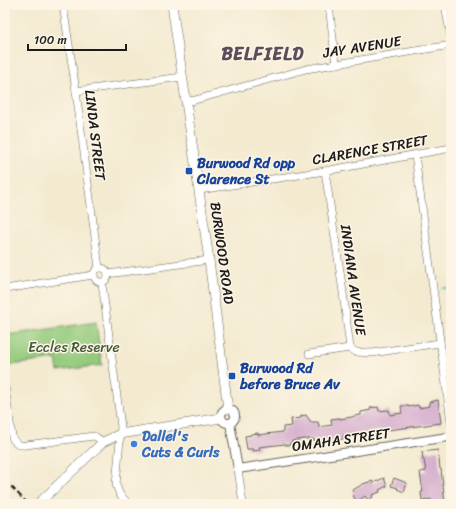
<svg xmlns="http://www.w3.org/2000/svg" width="456" height="509" font-family="Sriracha,sans-serif">
<style>
.green{fill:#94ca7c;stroke:#58734c}
.lines{fill:none;stroke-linecap:round;stroke-linejoin:round}
.stream{stroke:#4cb8c8;stroke-width:2}
.building{fill:#d3a9cd}
.minor-casing{stroke:#67645b;stroke-width:8}
.tertiary-casing{stroke:#67645b;stroke-width:10}
.secondary-casing{stroke:#67645b;stroke-width:10}
.minor{stroke:#fff;stroke-width:7}
.tertiary{stroke:#fff;stroke-width:8}
.secondary{stroke:#fff;stroke-width:9}
.rail{stroke:#1c1c1c;stroke-width:2;stroke-dasharray:6 3;stroke-linecap:butt}
.transit-dot{fill:#1a4fb4;stroke:#fcf5e5;stroke-width:1.5}
.shop-dot{fill:#3f7fe0;stroke:#fcf5e5;stroke-width:1.5}
.labels{text-anchor:middle;dominant-baseline:central;stroke-width:3;stroke-linejoin:round;paint-order:stroke}
.street-label{font-size:14px;fill:#1c1c1c;stroke:#fcf5e5}
.transit-label{font-size:14px;font-weight:bold;fill:#164399;stroke:#fcf5e5;text-anchor:start}
.park-label{font-size:14px;fill:#46593e;stroke:#fcf5e5}
.shop-label{font-size:14px;font-weight:bold;fill:#366cbe;stroke:#fcf5e5;text-anchor:start}
.district-label{font-size:18px;font-weight:bold;letter-spacing:1px;fill:#5c4d5a;stroke:#fcf5e5}
</style>
<rect width="100%" height="100%" fill="#fcf5e5"/>
<filter id="ink" filterUnits="userSpaceOnUse"><feTurbulence type="fractalNoise" baseFrequency=".025" numOctaves="2"/><feDisplacementMap in="SourceGraphic" scale="8" xChannelSelector="R" yChannelSelector="G"/><feConvolveMatrix kernelMatrix="1 2 1 2 8 2 1 2 1" color-interpolation-filters="sRGB"/></filter>
<filter id="wash" filterUnits="userSpaceOnUse"><feTurbulence type="fractalNoise" baseFrequency=".012" numOctaves="4" result="noise"/><feDisplacementMap in="SourceGraphic" scale="16" xChannelSelector="R" yChannelSelector="G"/><feGaussianBlur stdDeviation="0.9" result="paint"/><feColorMatrix in="noise" values="0 0 0 0 0 0 0 0 0 0 0 0 0 0 0 0 0 1.4 0 .05"/><feComposite in="paint" operator="in"/></filter>
<g filter="url(#wash)">
<rect width="100%" height="100%" fill="#f3ead0"/>
<path class="green" d="M96,322L102,365L58,371L56,359L11,365L7,335Z"/>
<g class="lines">
<path class="stream" d="M442,288H451"/>
</g>
<g id="blocks">
<g class="building">
<path d="M438,400L441,423L343,436V439L325,442V440L314,441V439H304L292,441V443H290V445H285V444L259,447L260,450L253,451V449H247L245,436L251,435V434L258,433V435L283,432V427L292,426L291,419L301,418V416L306,415L311,422H318L319,427L332,425L331,419L340,418V419L352,417L354,416L361,415V412L371,410L370,408L378,407L379,411L389,410L390,415L402,413L401,406H409V407L418,405L419,408L430,406L429,402Z"/>
<path d="M438,450L440,469H441L442,478L445,504H432L431,499L422,500L421,492H423L420,472L426,471L424,460H423L422,452Z"/>
<path d="M384,478L387,486L379,490L380,492L372,495L373,497L368,500L365,496L357,502L352,494L354,492L353,490L363,484L372,481L373,483Z"/>
<path d="M394,478L407,483L404,492L397,489L398,488L391,486Z"/>
</g>
</g>
</g>
<g filter="url(#ink)">
<use href="#blocks" fill-opacity="0" stroke="#67645b" stroke-width="1"/>
<g class="lines">
<defs>
<g id="minor">
<path d="M63,5L76,91L99,268"/>
<path d="M329,5L336,64"/>
<path d="M445,5L451,37"/>
<path d="M76,91L182,77"/>
<path d="M186,102L195,100L306,69L451,45"/>
<path d="M415,155L451,422"/>
<path d="M325,171L342,285L350,348L356,352L372,353L440,343"/>
<path d="M199,190L325,171L451,148"/>
<circle cx="101" cy="275" r="7"/>
<path d="M108,274L209,260"/>
<path d="M102,283L120,419L121,428L116,485L120,495L129,504"/>
<path d="M5,289L93,275"/>
<path d="M309,354L350,348"/>
<path d="M5,387L12,437C15,444 19,446 26,445L94,436L96,437L103,442"/>
<path d="M238,469L243,504"/>
</g>
<g id="tertiary">
<circle cx="228" cy="416" r="7"/>
<path d="M230,423L238,469L448,437"/>
</g>
<g id="secondary">
<path d="M172,5L209,260L228,409"/>
<path d="M38,504L103,442L120,434L221,418"/>
</g>
</defs>
<use href="#minor" class="minor-casing"/>
<use href="#tertiary" class="tertiary-casing"/>
<use href="#secondary" class="secondary-casing"/>
<use href="#minor" class="minor"/>
<use href="#tertiary" class="tertiary"/>
<use href="#secondary" class="secondary"/>
<path class="rail" d="M5,480L28,504"/>
</g>
</g>
<g class="transit-dot">
<rect x="185" y="167" width="8" height="8" rx="2"/>
<rect x="228" y="372" width="8" height="8" rx="2"/>
</g>
<circle class="shop-dot" cx="134" cy="444" r="4"/>
<g class="labels">
<g class="street-label">
<text transform="translate(362 47) rotate(-9)">JAY AVENUE</text>
<text transform="translate(95 135) rotate(83)">LINDA STREET</text>
<text transform="translate(370 150) rotate(-10)">CLARENCE STREET</text>
<text transform="translate(222 253) rotate(82)">BURWOOD ROAD</text>
<text transform="translate(353 280) rotate(82)">INDIANA AVENUE</text>
<text transform="translate(341 440) rotate(-8)">OMAHA STREET</text>
</g>
<g class="transit-label">
<text x="197" y="163">Burwood Rd opp<tspan x="197" dy="16">Clarence St</tspan></text>
<text x="240" y="368">Burwood Rd<tspan x="240" dy="16">before Bruce Av</tspan></text>
</g>
<g class="park-label">
<text x="74" y="347">Eccles Reserve</text>
</g>
<g class="shop-label">
<text x="142" y="436">Dallel's<tspan x="142" dy="16">Cuts &amp; Curls</tspan></text>
</g>
<g class="district-label">
<text x="263" y="54">BELFIELD</text>
</g>
</g>
<rect width="456" height="509" fill="none" stroke="#fcf5e5" stroke-width="20"/>
<path d="M28 44v6h98v-6" fill="none" stroke="#1c1c1c" stroke-width="2"/>
<text x="34" y="44" font-size="12" fill="#1c1c1c" stroke="#fcf5e5" stroke-width="3" paint-order="stroke">100 m</text>
</svg>
